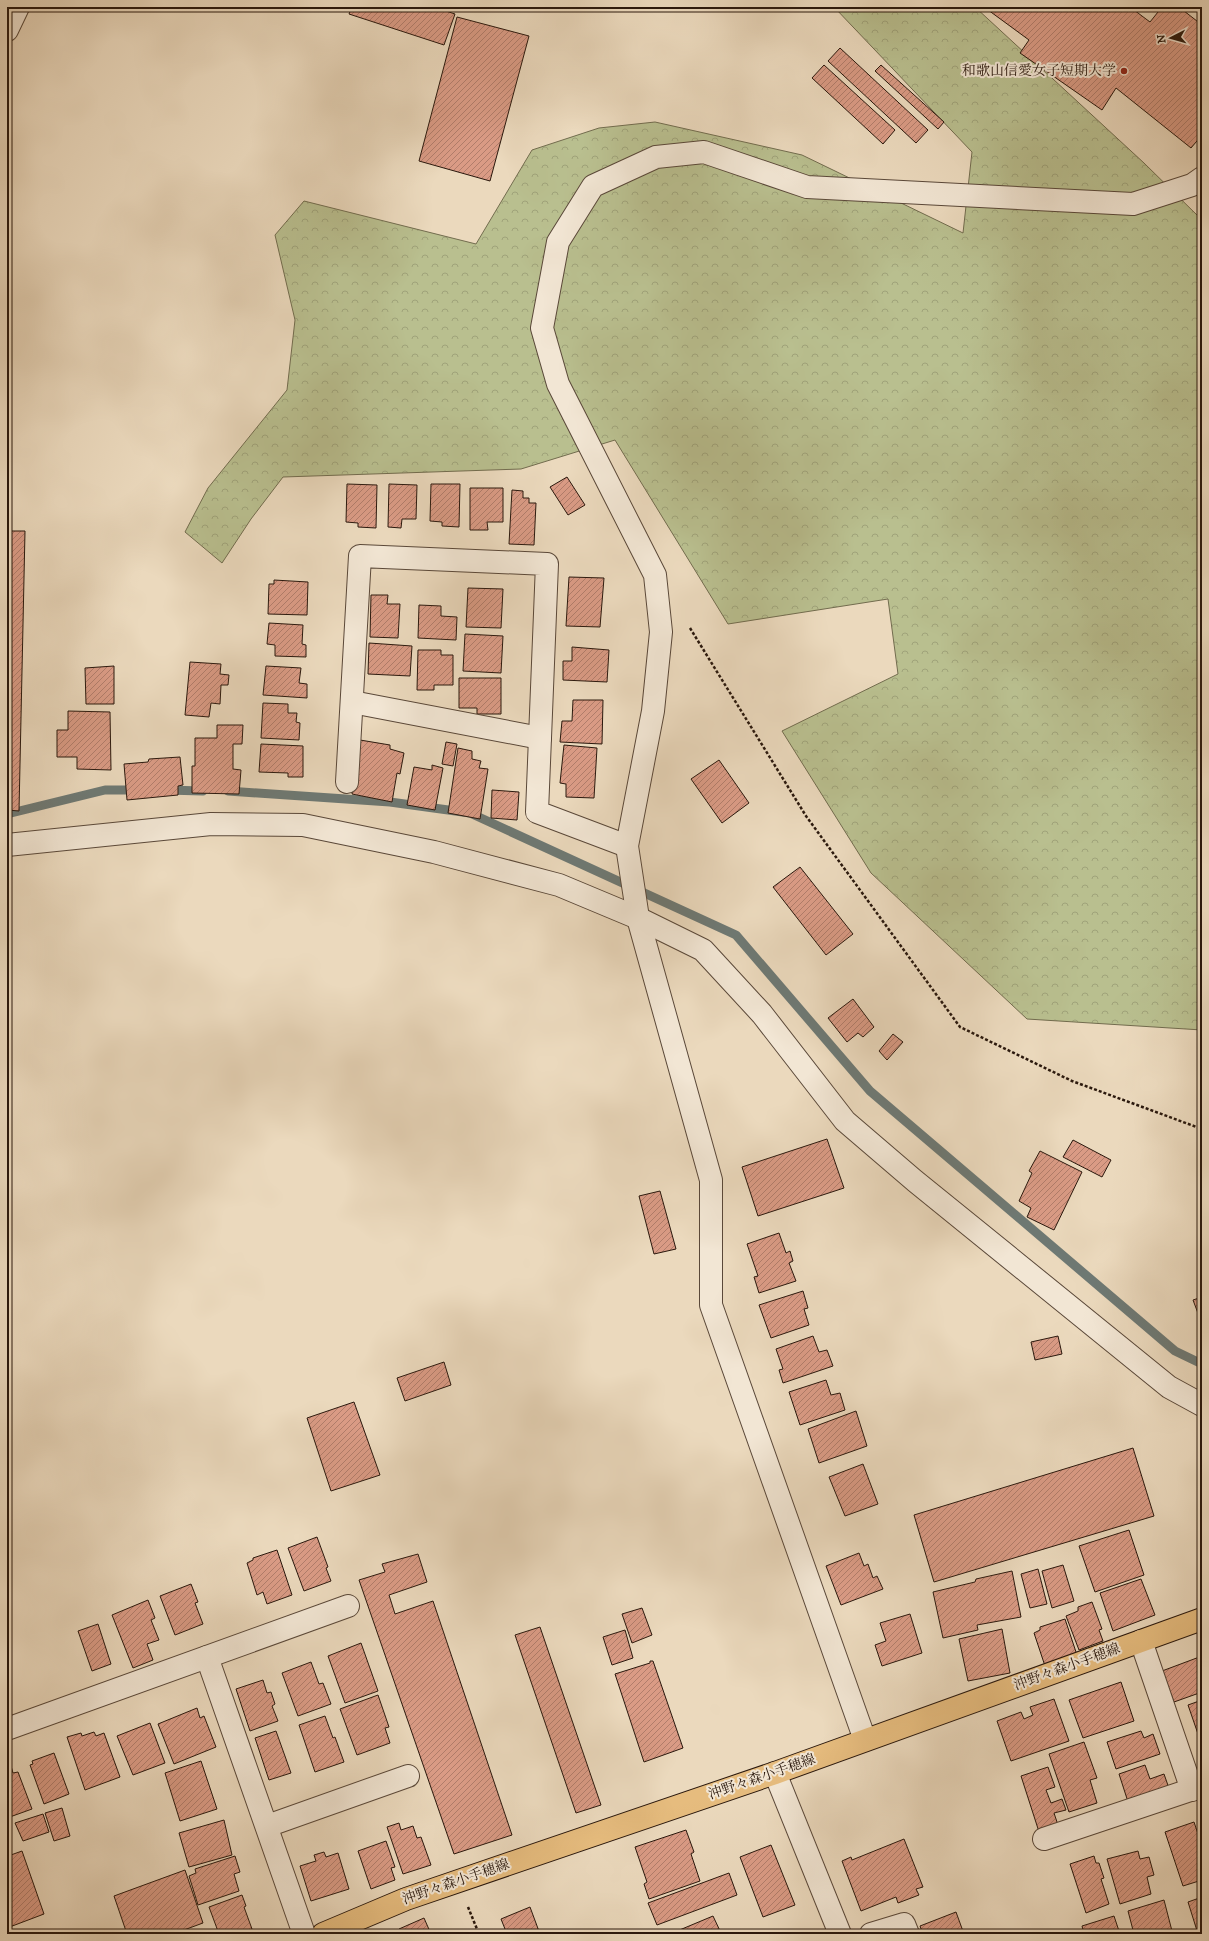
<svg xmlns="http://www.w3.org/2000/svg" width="1209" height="1941" font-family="'IM FELL DW Pica','Noto Serif JP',serif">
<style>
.forest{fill:url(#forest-crowns);stroke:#726c4e}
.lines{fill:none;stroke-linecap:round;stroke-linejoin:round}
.stream{stroke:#6e7974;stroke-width:9}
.building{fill:url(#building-hatch);stroke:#2a180d}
.minor-casing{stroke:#5a4839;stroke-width:24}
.major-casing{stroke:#2a180d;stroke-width:24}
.path{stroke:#2a180d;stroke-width:2.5;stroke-dasharray:3 2;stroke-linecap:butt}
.minor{stroke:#f2e6d4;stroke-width:22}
.major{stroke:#e6bc7e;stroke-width:22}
.poi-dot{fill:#8f2418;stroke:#f2e6d4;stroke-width:1.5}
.labels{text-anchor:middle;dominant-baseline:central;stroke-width:4;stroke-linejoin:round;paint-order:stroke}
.poi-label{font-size:14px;fill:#2a180d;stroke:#f2e6d4;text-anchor:end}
.street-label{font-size:14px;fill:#2a180d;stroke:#f2e6d4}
</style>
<defs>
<pattern id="forest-crowns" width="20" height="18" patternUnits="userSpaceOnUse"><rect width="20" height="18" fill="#b9bf8f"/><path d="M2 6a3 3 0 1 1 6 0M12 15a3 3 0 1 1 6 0" fill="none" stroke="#9fa37a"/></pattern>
<pattern id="building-hatch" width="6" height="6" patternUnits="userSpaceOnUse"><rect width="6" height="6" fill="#da9b85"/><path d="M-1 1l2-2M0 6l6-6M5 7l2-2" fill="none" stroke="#b17d6b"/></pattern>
</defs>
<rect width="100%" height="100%" fill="#ebd9bd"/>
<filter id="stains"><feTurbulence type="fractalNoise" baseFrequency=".005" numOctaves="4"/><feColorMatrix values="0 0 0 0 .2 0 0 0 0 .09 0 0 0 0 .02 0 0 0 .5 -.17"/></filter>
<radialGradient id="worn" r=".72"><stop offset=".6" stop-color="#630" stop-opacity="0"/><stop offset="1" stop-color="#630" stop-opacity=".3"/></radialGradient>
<path class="forest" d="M834,7H975L1144,163L1198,216L1202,214V1030L1027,1019L871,873L782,731L898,674L888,599L728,624L615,440L521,469L283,477L251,519L222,563L185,532L208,488L287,390L295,320L275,235L304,201L476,244L532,150L599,128L655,122L802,155L963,233L972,152Z"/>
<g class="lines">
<g class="stream">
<path d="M166,790L203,791"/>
<path d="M228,791L390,802L470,813L736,935L870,1091L1175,1351L1202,1364"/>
<path d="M7,814L105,790H137"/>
</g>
</g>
<g class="building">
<path d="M352,7H434L455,14L444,45L349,14Z"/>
<path d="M984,7H1130L1150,22L1162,7H1179L1202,25V135L1191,148L1116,88L1102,110L1020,53L1029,40Z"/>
<path d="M457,17L529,36L490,181L419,161Z"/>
<path d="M840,48L928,130L916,143L828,61Z"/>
<path d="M824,65L895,130L883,144L812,78Z"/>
<path d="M881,65L944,122L938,129L875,71Z"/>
<path d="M567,477L585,505L568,515L550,487Z"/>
<path d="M347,484L377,485L376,528L358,527V523L346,522Z"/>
<path d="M389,484L417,485L416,519H402L401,528L388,527Z"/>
<path d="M431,484H460L459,527L442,526V522L430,521Z"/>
<path d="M470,488H503V522H487L488,530H470Z"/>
<path d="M512,490L523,491V498H529V503H536L534,545L509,544Z"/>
<path d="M7,531H25L19,811L7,810Z"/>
<path d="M569,577L604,578L600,627L566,626Z"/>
<path d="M274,580L308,582L307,615L268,614L269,584H274Z"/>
<path d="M468,588L503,589L501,628L466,627Z"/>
<path d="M371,595H388L387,604H400L398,638L370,637Z"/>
<path d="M419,605L441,606V616L457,617L456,640L418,638Z"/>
<path d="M269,623L303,625L302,644L306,645V657L275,656V645L267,644Z"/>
<path d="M465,634L503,636L501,673L463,671Z"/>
<path d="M369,643L412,646L410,676L368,674Z"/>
<path d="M572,647L609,650L607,682L563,680V661H572Z"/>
<path d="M418,650H441V655H453V685H434V690H417Z"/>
<path d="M190,662L221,664L220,674L229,675L228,685H221L220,704L211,703L209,717L185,715Z"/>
<path d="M114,666V704H86L85,668Z"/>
<path d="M266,666L301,668L299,683L307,684V698L263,695Z"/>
<path d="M459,678H501V714H477V708H459Z"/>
<path d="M573,700H603L602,744L560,742L562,721H572Z"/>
<path d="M263,703L288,704V713H297L296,722L300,723L299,740L261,738Z"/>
<path d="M68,711L110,712L111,770L77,769V757H57V730H68Z"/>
<path d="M217,725H243L242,744H233V769L241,770L239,794L192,793V766H195V738H217Z"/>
<path d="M360,740L390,745V749L404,753L400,774L397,773L392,802L352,794Z"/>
<path d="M446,742L457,744L453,766L442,764Z"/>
<path d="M261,744L303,746V777H288V773L259,772Z"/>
<path d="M564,745L597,748L594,798L566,797V784L560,783Z"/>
<path d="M458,748L472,751V759L481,761L479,768L488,769L480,819L448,813Z"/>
<path d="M180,757L183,785L178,786V795L127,800L124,764L148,762L149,759Z"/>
<path d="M719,760L749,803L722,823L691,779Z"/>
<path d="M432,765L443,768L435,810L407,805L414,767L432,770Z"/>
<path d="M492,790L519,792L517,820L491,818Z"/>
<path d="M800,867L853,934L826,955L773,887Z"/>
<path d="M853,999L874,1027L863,1037L858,1033L847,1042L828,1018Z"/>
<path d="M893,1034L903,1042L887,1060L879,1051Z"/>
<path d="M827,1139L844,1188L758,1216L742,1167Z"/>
<path d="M1073,1140L1111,1160L1102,1177L1063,1157Z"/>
<path d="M1040,1151L1082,1172L1054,1230L1027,1217L1031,1208L1019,1201L1032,1173L1029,1171Z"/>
<path d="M660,1191L676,1249L654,1254L639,1196Z"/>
<path d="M779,1233L786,1253L790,1251L793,1261L789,1263L796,1281L759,1293L754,1277L758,1276L747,1244Z"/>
<path d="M803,1291L808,1308L804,1309L809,1325L771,1338L759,1305Z"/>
<path d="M1202,1297V1324L1193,1300Z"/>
<path d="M813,1336L819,1352L827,1350L833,1366L783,1383L779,1370L783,1369L776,1349Z"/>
<path d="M1058,1336L1062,1354L1035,1360L1031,1342Z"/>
<path d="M444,1362L451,1385L405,1401L397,1378Z"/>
<path d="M826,1380L831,1395L840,1393L845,1410L800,1425L789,1392Z"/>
<path d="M354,1402L380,1475L331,1491L307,1418Z"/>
<path d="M856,1411L867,1446L819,1463L808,1429Z"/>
<path d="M1133,1448L1154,1516L934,1582L914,1515Z"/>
<path d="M863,1464L878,1504L845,1516L829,1477Z"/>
<path d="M1129,1530L1144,1575L1095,1592L1079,1546Z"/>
<path d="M317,1537L328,1567L326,1568L331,1581L304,1591L288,1548Z"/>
<path d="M277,1550L292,1595L267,1604L263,1592L257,1595L247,1563L253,1560V1558Z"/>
<path d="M859,1553L864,1566L868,1564L873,1578L877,1576L883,1589L841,1605L826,1566Z"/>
<path d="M418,1554L427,1582L389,1595L395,1614L433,1601L512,1835L454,1854L359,1580L385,1572L382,1564Z"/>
<path d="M1063,1565L1074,1601L1052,1608L1042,1571Z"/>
<path d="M1038,1569L1047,1604L1030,1608L1021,1574Z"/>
<path d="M1012,1571L1021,1617L977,1625L978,1630L943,1638L933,1592L975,1582L976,1579Z"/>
<path d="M1141,1579L1155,1615L1113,1631L1100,1593Z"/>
<path d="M191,1584L198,1602L195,1603L203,1624L175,1635L160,1596Z"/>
<path d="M148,1600L155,1618L151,1620L159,1640L147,1644L153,1660L133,1668L112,1615Z"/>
<path d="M1092,1602L1102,1629L1099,1630L1103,1641L1079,1650L1066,1616L1078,1611V1607Z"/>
<path d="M642,1608L652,1635L632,1643L622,1614Z"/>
<path d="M910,1614L922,1653L882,1666L875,1645L886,1641L880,1623Z"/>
<path d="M1065,1619L1077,1655L1045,1666L1034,1633L1040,1630V1627Z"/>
<path d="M98,1624L111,1664L92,1671L78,1631Z"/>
<path d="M540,1627L601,1805L576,1813L515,1635Z"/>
<path d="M1002,1629L1010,1673L968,1681L959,1639Z"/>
<path d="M625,1630L633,1658L612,1665L603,1637Z"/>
<path d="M361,1643L378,1691L345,1703L328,1656Z"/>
<path d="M1202,1656V1692L1174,1702L1162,1671Z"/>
<path d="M650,1661H653L683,1748L644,1762L615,1674L650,1663Z"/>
<path d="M311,1662L319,1684L323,1683L331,1704L298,1716L282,1673Z"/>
<path d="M263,1680L267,1693L271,1692L275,1704L272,1706L278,1721L250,1731L236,1689Z"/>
<path d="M1121,1682L1134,1721L1083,1738L1069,1700Z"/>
<path d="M378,1695L389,1727L385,1728L390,1743L357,1755L340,1709Z"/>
<path d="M1054,1699L1069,1741L1011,1761L997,1721L1021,1712L1024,1719L1033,1715L1030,1707Z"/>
<path d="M1202,1700V1733L1198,1734L1188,1705Z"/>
<path d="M197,1708L200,1718L204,1716L216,1747L174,1764L158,1724Z"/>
<path d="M325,1716L333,1738L335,1737L344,1762L315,1772L299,1725Z"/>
<path d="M150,1723L165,1763L133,1775L117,1736Z"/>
<path d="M276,1731L291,1773L269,1780L255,1738Z"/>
<path d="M1141,1731L1144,1738L1153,1734L1160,1754L1116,1769L1107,1742Z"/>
<path d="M94,1732L96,1736L104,1733L120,1777L85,1790L67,1737L81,1733L82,1736Z"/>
<path d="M1084,1742L1097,1778L1090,1780L1097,1803L1069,1812L1049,1754Z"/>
<path d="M54,1753L69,1794L44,1804L30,1765L33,1764L32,1761Z"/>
<path d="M201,1761L217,1809L180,1821L165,1773Z"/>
<path d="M1145,1765L1150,1779L1164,1774L1171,1794L1130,1808L1119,1774Z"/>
<path d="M11,1766L13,1773L18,1772L32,1809L7,1818V1768Z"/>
<path d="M1048,1767L1055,1787L1046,1790L1051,1803L1062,1799L1066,1810L1054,1813L1060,1831L1041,1838L1021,1776Z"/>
<path d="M62,1808L70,1836L54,1841L45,1813Z"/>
<path d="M43,1814L49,1832L23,1841L15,1823Z"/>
<path d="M224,1820L232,1855L189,1867L179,1833Z"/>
<path d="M1194,1822L1202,1846V1880L1183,1886L1165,1832Z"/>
<path d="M399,1823L401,1830L413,1826L417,1838L421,1837L431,1865L403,1874L387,1827Z"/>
<path d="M686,1830L694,1852L691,1854L700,1881L649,1899L644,1884L647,1882L635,1847Z"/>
<path d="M904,1839L923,1887L916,1889L919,1895L898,1903L896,1897L861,1911L842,1861L851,1857L852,1860Z"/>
<path d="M386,1841L395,1867L391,1868L395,1880L371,1889L358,1851Z"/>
<path d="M771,1845L795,1905L763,1917L740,1857Z"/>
<path d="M22,1851L44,1914L7,1928V1852L8,1856Z"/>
<path d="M1138,1851L1140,1859L1149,1857L1154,1875L1147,1877L1151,1894L1120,1904L1107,1859Z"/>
<path d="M324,1852L326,1857L338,1853L349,1889L311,1901L300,1866L316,1861L314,1855Z"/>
<path d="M235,1856L240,1872L234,1874L239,1891L198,1905L189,1876L196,1873L195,1869Z"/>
<path d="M1094,1856L1096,1863H1099L1104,1878L1101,1879L1109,1904L1086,1913L1070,1864Z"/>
<path d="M185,1870L203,1923L173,1934H127L114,1896Z"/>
<path d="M729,1873L737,1895L657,1925L648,1903Z"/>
<path d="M242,1895L246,1906L244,1907L252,1929L239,1934H219L209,1907Z"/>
<path d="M1202,1897V1934H1198L1188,1902Z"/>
<path d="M1164,1900L1172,1931L1170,1934H1134L1128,1911Z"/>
<path d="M530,1907L540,1934H507L501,1919Z"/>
<path d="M956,1912L964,1934H923L920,1926Z"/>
<path d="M713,1916L721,1933L670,1934Z"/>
<path d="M1114,1916L1120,1934H1084L1082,1926Z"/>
<path d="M424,1918L431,1934H401L399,1929Z"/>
</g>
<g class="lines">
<defs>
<g id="minor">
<path d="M7,30L18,7"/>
<path d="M352,702L540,738"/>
<path d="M347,782L360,556L547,564L537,812L627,846"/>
<path d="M7,845L211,824L303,825L434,852L559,885L638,918L703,950L762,1014L845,1121L915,1181L1169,1387L1202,1405"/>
<path d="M1141,1641L1192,1790"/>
<path d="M207,1657L304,1934"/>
<path d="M7,1729L348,1606"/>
<path d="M865,1740L711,1305V1180L638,918L627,846L653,711L661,632L655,575L558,384L542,328L558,242L593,186L656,157L704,152L807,187L1133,204L1192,185L1202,178"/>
<path d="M775,1773L840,1934"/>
<path d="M267,1826L408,1776"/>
<path d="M1044,1839L1202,1786"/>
<path d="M871,1934L904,1924L908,1934"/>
</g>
<path id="major" d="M323,1934L406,1899L775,1773L1202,1619"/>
</defs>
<use href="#minor" class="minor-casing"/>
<use href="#major" class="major-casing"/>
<g class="path">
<path d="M690,628L806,816L960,1027L1072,1081L1202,1129"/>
<path d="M468,1907L479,1934"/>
</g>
<use href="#minor" class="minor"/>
<use href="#major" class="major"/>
</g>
<circle class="poi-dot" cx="1124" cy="71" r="4"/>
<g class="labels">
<g class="poi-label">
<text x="1116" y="71">和歌山信愛女子短期大学</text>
</g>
<g class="street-label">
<text transform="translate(1067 1667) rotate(-20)">沖野々森小手穂線</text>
<text transform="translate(762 1777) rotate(-19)">沖野々森小手穂線</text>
<text transform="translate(456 1882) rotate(-19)">沖野々森小手穂線</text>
</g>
</g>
<rect width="1209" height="1941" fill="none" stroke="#ebd9bd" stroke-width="24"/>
<rect x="8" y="8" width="1193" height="1925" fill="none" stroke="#2a180d" stroke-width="2"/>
<rect x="12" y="12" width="1185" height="1917" fill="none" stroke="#2a180d"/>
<g transform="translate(1171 38) rotate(264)" stroke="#f2e6d4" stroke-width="3" paint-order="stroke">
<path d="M0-3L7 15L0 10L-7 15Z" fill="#2a180d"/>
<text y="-6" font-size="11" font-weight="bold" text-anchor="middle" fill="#2a180d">N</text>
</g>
<rect width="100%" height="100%" filter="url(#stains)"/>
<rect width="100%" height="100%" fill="url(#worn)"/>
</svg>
